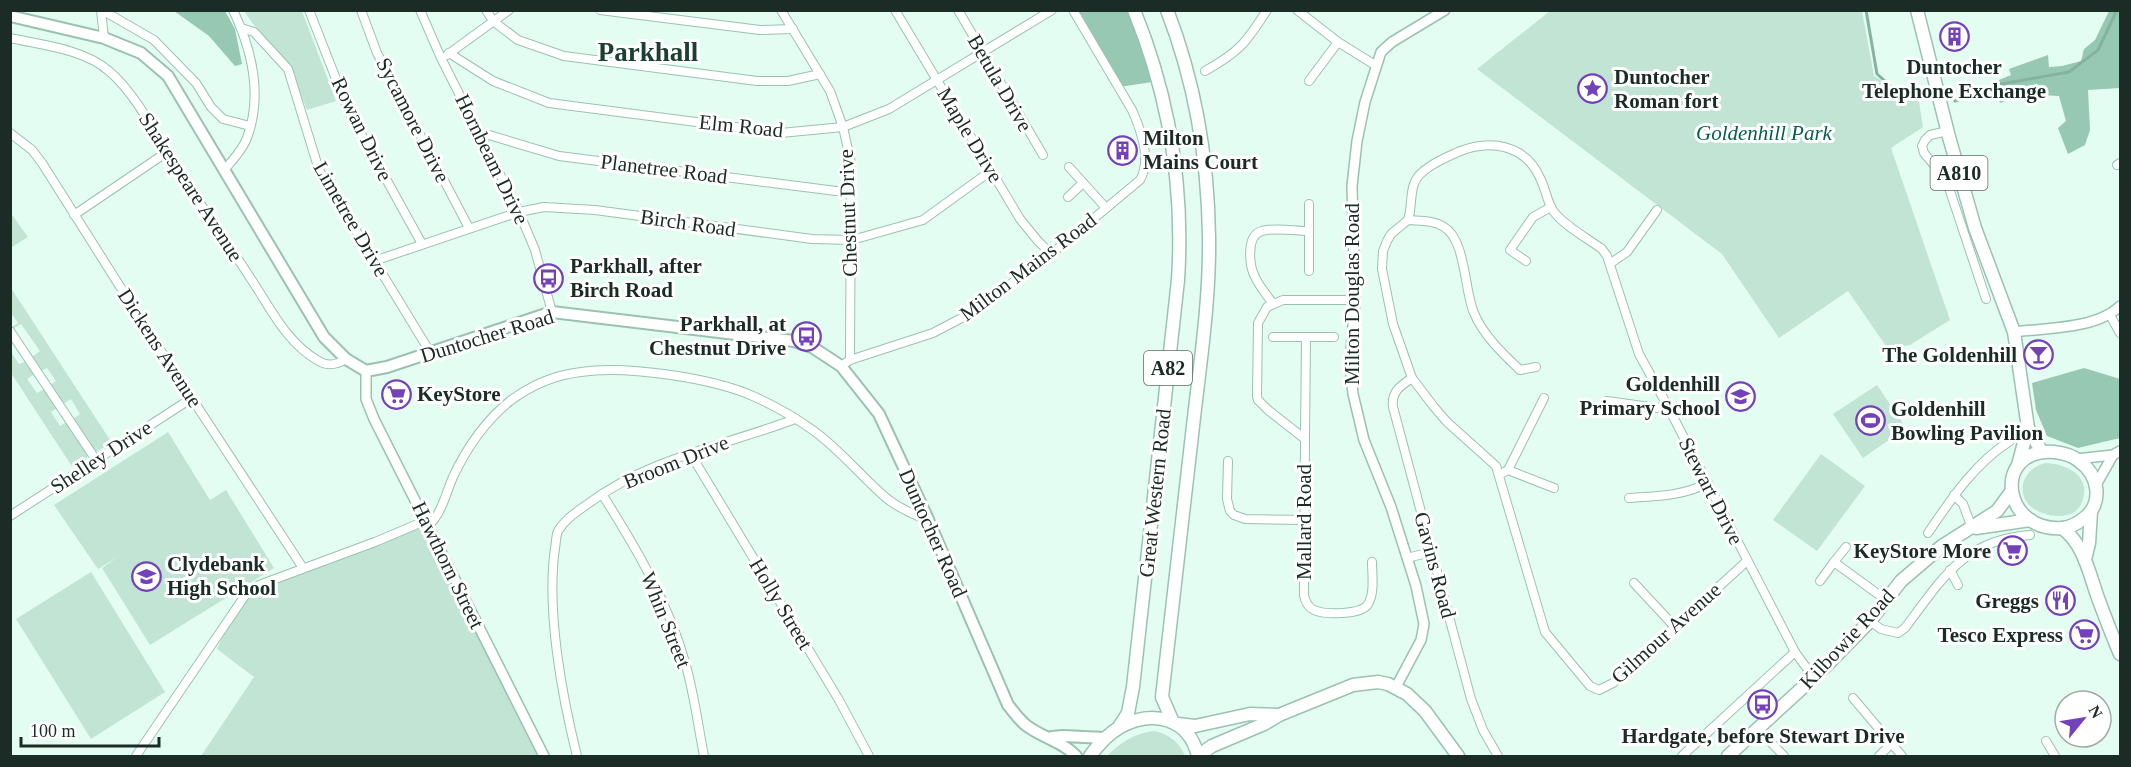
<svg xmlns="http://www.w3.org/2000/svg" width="2131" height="767" font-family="Georgia,serif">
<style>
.green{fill:#c1e4d5}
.forest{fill:#97c8b3}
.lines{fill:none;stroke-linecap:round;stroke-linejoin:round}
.stream{stroke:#84b4a0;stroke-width:3}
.minor-casing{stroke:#9ac2b1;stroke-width:10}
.tertiary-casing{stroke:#9ac2b1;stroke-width:12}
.secondary-casing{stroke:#9ac2b1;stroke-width:14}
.primary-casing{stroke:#9ac2b1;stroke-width:15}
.minor{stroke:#fff;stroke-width:8}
.tertiary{stroke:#fff;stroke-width:9}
.secondary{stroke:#fff;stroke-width:10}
.primary{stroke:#fff;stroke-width:12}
.labels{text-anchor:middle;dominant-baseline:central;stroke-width:6;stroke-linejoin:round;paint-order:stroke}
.shield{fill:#fff;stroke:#5f6b66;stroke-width:1.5}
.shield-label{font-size:20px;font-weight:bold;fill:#1b2b25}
.poi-label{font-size:21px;font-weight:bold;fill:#1b2b25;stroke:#fff;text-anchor:start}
.street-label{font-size:21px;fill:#1b2b25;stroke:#fff}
.park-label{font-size:21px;font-style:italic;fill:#036248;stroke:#fff}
.district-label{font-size:27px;font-weight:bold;fill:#1b4032;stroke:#fff}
</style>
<rect width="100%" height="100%" fill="#e4fdf2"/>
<g class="green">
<path d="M244,11H302L336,101L307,110L289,64L253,24Z"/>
<path d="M1550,11H1862L1874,76L1919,102L1923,127L1891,148L1950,320L1910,345L1888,349L1848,291L1779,338L1722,254L1477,69Z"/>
<path d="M10,212L28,237L12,247L10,246Z"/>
<path d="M11,288L112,443L96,452L93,451L73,419L80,414L71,399L63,404L50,385L56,381L47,368L41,371L32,357L40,351L21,324L13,329L12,327L18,323L11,313Z"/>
<path d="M10,351L19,364L26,361L35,374L27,379L37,393L44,389L57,408L51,412L60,426L66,422L87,455V459L73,468L11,373Z"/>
<path d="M1877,385L1906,428L1863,458L1833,414Z"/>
<path d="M168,432L210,500L226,490L274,568L150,645L102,568L119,556L98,569L54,505Z"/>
<path d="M1821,454L1865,486L1817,551L1773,520Z"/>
<path d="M2046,463C2064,464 2087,473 2084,494C2083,501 2081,506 2076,511C2063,521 2034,515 2026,501C2016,484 2029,466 2046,463Z"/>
<path d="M427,520L544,756H201L254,677L217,649L234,612L246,594Z"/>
<path d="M91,572L165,692L91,739L16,619Z"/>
<path d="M1154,731C1169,734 1179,742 1185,756H1107C1119,743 1135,733 1154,731Z"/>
</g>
<g class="forest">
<path d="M174,11H225L235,29L242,64L235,66L209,36Z"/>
<path d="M1073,11H1134L1159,81L1119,87Z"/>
<path d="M2109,11H2120V88L2088,90L2090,130L2085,145L2068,154L2058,128L2066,121L2059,96L2021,94L2000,103L1994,82L2011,75L2009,69L2048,55L2049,67L2062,66L2081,61L2084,49L2095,40Z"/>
<path d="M2084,368L2120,379V438L2078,448L2047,436L2036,410L2032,383Z"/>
</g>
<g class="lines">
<g class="stream">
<path d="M1866,10L1877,74L1903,97L1925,98"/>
<path d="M2001,84L2002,91"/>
<path d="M1955,101L2001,84L2069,72L2098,50L2117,10"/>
</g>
<defs>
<g id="minor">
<path d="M101,10L104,38"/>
<path d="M102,10L154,40L196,83L211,107L223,119L250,126"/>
<path d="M309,10L349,112L422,244"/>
<path d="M361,10L377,53L469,228"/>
<path d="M420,10L441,58L519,212L535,250L552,312"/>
<path d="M486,10L493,21L518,40L564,56L757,81H788L820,74"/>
<path d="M600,10L760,30L793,29"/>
<path d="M781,10L830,91L843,127L851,163L850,360"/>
<path d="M895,10L1020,219L1038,241L1051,254"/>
<path d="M958,10L1043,155"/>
<path d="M1297,10L1338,42L1375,65"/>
<path d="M241,28L254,32L288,69L319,170L430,352"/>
<path d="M10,38C42,45 84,49 109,71C140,98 157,139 179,173C203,208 228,243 251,279C270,307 286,342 317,360C327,367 336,365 346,359"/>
<path d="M449,53L493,81L549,103L781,133L843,127L889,109L1052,10"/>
<path d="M447,55L509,10"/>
<path d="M1205,71C1239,52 1246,43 1267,10"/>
<path d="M1309,81L1338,42"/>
<path d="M1948,131L1930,135L1925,140L1922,146L1924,153L1946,179L1986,299"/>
<path d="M479,132L559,156L852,193"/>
<path d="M10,133L32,150L42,163L155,342L303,568"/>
<path d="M2117,165L2120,163"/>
<path d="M1069,167L1106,208"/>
<path d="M225,169C233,160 243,149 247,138C263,95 252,50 233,10"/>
<path d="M1068,197L1083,183"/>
<path d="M1309,204V271"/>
<path d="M74,215L167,152"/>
<path d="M1408,220C1412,208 1410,195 1414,184C1418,169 1445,158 1458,152C1490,139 1525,144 1540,178C1546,189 1547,203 1554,212C1566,227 1587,238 1602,249L1607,256L1639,354L1667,405L1795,652L1814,678"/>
<path d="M1408,220L1391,234L1387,241L1383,251L1382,269L1393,324L1412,378L1434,407L1447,422L1496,466L1545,632L1590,686L1599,690L1613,683L1747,561"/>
<path d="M1408,220C1420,221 1434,220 1444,227C1466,240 1464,290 1474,313C1483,335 1503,354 1520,370L1536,367"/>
<path d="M374,261L519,212L544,207L595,210L812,239L852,240L923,220L992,170"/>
<path d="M1526,261L1510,250L1533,217L1551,207"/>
<path d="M1611,263L1627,252L1657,210"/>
<path d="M1355,300H1283L1267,307L1258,323L1257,396L1258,400L1268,410L1305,439L1304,595C1305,601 1308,607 1314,610C1325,615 1362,615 1368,604C1375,593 1372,574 1372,562"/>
<path d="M1273,304C1267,295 1259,286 1255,277C1249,265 1246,235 1262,231C1275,227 1294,231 1309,231"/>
<path d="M2110,315L2120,333"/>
<path d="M10,331L96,460"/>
<path d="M1273,337H1334"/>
<path d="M841,366L850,360L933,333L973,312L1051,254L1140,180C1152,160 1141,130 1132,110L1073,10"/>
<path d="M1412,378C1400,386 1391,392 1393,407L1471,699L1483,730L1498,756"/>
<path d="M1607,401L1657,408L1667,405"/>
<path d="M1305,439L1306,337"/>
<path d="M690,453L839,700L869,756"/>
<path d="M1228,461L1227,499L1230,511L1234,515L1245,519L1305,520"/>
<path d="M1508,470L1554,488"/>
<path d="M1499,475L1508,470L1544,398"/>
<path d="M602,494C635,546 668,602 685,662C694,693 698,725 704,756"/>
<path d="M1954,495L1963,504L1972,528"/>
<path d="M1629,498C1657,496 1683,496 1708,483"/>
<path d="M10,516L192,398"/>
<path d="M429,525C442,513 446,493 453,477C467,447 484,422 510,401C530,386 555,375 581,372C625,365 714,378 755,397C775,406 796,418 814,431C840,450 860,475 884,496C896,507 912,514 928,520"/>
<path d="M1928,533C1951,499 1975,463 2010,441"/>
<path d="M1407,558L1431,552"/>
<path d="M1834,562L1846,547"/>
<path d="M1950,570L1958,585"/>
<path d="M1820,581L1834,562L1886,600"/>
<path d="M1634,583L1674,626"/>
<path d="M1870,621L1881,629L1898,633L1905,628C1942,579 1963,540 2030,535"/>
<path d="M1853,698L1902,756"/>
<path d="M1758,729L1784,756"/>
<path d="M2046,741L2055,756"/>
<path d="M136,756L246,594L259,585L375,542L427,520"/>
<path d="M577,756C562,696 546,610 555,548C556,543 556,535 558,531C565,519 578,511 589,503C652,457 724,446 795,419"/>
<path d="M1682,756L1795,652"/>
<path d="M1879,756L1891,744"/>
</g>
<g id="tertiary">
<path d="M2014,332C2046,328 2097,329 2120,306"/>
<path d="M366,371V399L374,419L544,756"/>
<path d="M2076,459L2113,455L2120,451"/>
<path d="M2096,485L2113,455"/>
<path d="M1396,687L1421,640L1424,624L1416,586L1391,507L1364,440L1353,394L1350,365L1355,300L1352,186L1357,141L1365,102L1381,52L1392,42L1445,10"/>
</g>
<g id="secondary">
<path d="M10,16L104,38L141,53L168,76L324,337L346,359L366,371L387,367L552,312L794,341L812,347L841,366L879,414L926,515L1008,705C1014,712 1019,720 1027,726C1043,738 1062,741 1076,756"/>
<path d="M1052,737L1063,736L1105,738"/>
</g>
<g id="primary">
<path d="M1167,10C1195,82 1208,160 1209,237C1210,300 1200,364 1193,426C1183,516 1172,606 1162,697L1172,720"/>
<path d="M1917,10L1949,137L1975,228L2014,332L2028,428L2018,465"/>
<path d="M2028,428L2042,452"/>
<path d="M2054,452C2063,453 2072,455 2079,461C2099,475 2104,504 2083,519C2078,523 2070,527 2063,528C2002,533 1991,448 2054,452Z"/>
<path d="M1976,528L2030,520"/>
<path d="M2062,528C2084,544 2089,573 2098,598C2105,617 2112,635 2120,654"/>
<path d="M2085,560L2089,543L2091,512"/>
<path d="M1178,724L1195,726L1250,714L1278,715"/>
<path d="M1119,727L1128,713L1133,687L1178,280C1184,188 1169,96 1134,10"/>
<path d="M1090,756C1098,745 1108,734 1120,727C1153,709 1189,718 1198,756"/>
<path d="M1198,756L1212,746L1264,724L1279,715L1353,685L1378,682L1388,684L1407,694L1425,711L1458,756"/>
<path d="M1728,756L1825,667L1870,621L1901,581L1942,546L1997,511L2011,492"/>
</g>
</defs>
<use href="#minor" class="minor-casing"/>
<use href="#tertiary" class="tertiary-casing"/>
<use href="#secondary" class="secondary-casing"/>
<use href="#primary" class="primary-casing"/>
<use href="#minor" class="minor"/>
<use href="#tertiary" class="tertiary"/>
<use href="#secondary" class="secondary"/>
<use href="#primary" class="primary"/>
</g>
<defs>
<symbol id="building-ring" viewBox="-11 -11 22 22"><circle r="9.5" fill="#fff" stroke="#7341b9" stroke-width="1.5"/><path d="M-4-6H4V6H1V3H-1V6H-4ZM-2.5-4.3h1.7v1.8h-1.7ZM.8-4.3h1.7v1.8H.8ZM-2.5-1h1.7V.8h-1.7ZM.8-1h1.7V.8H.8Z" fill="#7341b9"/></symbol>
<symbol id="sight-ring" viewBox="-11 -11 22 22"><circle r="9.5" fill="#fff" stroke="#7341b9" stroke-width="1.5"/><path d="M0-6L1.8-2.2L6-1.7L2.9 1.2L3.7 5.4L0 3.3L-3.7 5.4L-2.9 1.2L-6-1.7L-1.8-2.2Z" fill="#7341b9"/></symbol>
<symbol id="bus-ring" viewBox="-11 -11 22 22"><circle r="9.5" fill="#fff" stroke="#7341b9" stroke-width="1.5"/><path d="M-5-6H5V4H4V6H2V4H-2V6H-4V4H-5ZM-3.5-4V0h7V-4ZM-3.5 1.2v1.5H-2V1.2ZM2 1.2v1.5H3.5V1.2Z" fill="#7341b9"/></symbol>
<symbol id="bar-ring" viewBox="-11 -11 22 22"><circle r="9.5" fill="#fff" stroke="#7341b9" stroke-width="1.5"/><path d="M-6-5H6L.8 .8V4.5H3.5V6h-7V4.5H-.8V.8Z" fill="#7341b9"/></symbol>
<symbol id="supermarket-ring" viewBox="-11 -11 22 22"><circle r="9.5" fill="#fff" stroke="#7341b9" stroke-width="1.5"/><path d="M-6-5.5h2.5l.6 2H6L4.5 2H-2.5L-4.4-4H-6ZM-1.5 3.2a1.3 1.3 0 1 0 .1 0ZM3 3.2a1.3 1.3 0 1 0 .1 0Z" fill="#7341b9"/></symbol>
<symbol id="school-ring" viewBox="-11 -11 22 22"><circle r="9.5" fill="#fff" stroke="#7341b9" stroke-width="1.5"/><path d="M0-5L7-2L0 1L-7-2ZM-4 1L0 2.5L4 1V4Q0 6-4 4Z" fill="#7341b9"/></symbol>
<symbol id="stadium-ring" viewBox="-11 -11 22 22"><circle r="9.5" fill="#fff" stroke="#7341b9" stroke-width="1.5"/><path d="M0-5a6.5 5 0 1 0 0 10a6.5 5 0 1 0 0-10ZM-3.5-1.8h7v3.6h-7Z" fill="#7341b9"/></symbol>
<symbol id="restaurant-ring" viewBox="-11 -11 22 22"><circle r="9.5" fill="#fff" stroke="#7341b9" stroke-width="1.5"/><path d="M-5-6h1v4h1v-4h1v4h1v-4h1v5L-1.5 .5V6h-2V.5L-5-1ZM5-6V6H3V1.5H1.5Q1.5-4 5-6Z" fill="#7341b9"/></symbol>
</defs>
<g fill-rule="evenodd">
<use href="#building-ring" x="1938" y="20" width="33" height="33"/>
<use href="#sight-ring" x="1576" y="72" width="33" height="33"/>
<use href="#building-ring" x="1106" y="134" width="33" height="33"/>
<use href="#bus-ring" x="532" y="262" width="33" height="33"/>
<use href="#bus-ring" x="790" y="320" width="33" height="33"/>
<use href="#bar-ring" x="2022" y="338" width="33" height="33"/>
<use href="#supermarket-ring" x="380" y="378" width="33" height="33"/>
<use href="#school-ring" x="1724" y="380" width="33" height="33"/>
<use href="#stadium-ring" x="1854" y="404" width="33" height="33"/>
<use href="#supermarket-ring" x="1996" y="534" width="33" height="33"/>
<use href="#school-ring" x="130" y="560" width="33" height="33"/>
<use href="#restaurant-ring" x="2044" y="584" width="33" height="33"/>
<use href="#supermarket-ring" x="2068" y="618" width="33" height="33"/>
<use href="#bus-ring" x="1746" y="688" width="33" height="33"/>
</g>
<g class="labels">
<g class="shield">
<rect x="1930.5" y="156" width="57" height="34" rx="4.5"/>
<rect x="1144" y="351" width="48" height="34" rx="4.5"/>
</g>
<g class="shield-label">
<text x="1959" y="173">A810</text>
<text x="1168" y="368">A82</text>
</g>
<g class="poi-label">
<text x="1954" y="67" text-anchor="middle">Duntocher<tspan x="1954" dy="24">Telephone Exchange</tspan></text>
<text x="1614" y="77">Duntocher<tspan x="1614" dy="24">Roman fort</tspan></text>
<text x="1143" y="138">Milton<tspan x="1143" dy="24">Mains Court</tspan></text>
<text x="570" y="266">Parkhall, after<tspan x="570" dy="24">Birch Road</tspan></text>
<text x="786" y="324" text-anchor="end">Parkhall, at<tspan x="786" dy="24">Chestnut Drive</tspan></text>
<text x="2017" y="355" text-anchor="end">The Goldenhill</text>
<text x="1720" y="384" text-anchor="end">Goldenhill<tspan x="1720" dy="24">Primary School</tspan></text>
<text x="417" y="394">KeyStore</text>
<text x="1891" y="409">Goldenhill<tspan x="1891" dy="24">Bowling Pavilion</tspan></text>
<text x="1991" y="551" text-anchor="end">KeyStore More</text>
<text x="167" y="564">Clydebank<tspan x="167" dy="24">High School</tspan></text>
<text x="2039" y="601" text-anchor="end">Greggs</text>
<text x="2063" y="635" text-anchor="end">Tesco Express</text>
<text x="1763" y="736" text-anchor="middle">Hardgate, before Stewart Drive</text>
</g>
<g class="street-label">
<text transform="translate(1000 83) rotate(60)">Betula Drive</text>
<text transform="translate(413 120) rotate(63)">Sycamore Drive</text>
<text transform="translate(741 126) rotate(6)">Elm Road</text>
<text transform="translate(362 129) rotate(64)">Rowan Drive</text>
<text transform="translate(970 135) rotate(59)">Maple Drive</text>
<text transform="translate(492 159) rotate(64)">Hornbeam Drive</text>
<text transform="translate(664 169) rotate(7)">Planetree Road</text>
<text transform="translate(191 187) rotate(57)">Shakespeare Avenue</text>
<text transform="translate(848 213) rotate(-92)">Chestnut Drive</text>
<text transform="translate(351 219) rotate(60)">Limetree Drive</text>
<text transform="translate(688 223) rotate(8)">Birch Road</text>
<text transform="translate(1028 267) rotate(-37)">Milton Mains Road</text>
<text transform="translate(1352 294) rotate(-90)">Milton Douglas Road</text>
<text transform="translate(487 336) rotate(-17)">Duntocher Road</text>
<text transform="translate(160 348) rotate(57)">Dickens Avenue</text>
<text transform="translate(101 457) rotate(-33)">Shelley Drive</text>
<text transform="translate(676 462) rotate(-22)">Broom Drive</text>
<text transform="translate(1711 491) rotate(63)">Stewart Drive</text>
<text transform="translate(1155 493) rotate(-84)">Great Western Road</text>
<text transform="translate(1304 522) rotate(-90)">Mallard Road</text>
<text transform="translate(933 533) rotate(66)">Duntocher Road</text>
<text transform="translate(448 565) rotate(64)">Hawthorn Street</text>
<text transform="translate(1435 565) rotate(75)">Gavins Road</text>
<text transform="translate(781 604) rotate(59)">Holly Street</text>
<text transform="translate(666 620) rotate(68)">Whin Street</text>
<text transform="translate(1666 633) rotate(-42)">Gilmour Avenue</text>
<text transform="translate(1847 639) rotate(-47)">Kilbowie Road</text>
</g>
<g class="park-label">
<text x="1764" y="133">Goldenhill Park</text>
</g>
<g class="district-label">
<text x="648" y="52">Parkhall</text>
</g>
</g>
<rect width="2131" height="767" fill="none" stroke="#1b2b25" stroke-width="24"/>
<g transform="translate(2083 719) rotate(60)"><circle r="28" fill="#ffffff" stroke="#a4aaa8" stroke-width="1.5"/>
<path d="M0-4.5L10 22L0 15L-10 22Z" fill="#7341b9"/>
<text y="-9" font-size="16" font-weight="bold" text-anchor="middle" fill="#1b2b25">N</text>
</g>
<path d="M21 737v9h138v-9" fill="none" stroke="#1b2b25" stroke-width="3"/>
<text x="30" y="737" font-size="18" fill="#1b2b25" stroke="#ffffff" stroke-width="4.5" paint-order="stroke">100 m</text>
</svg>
